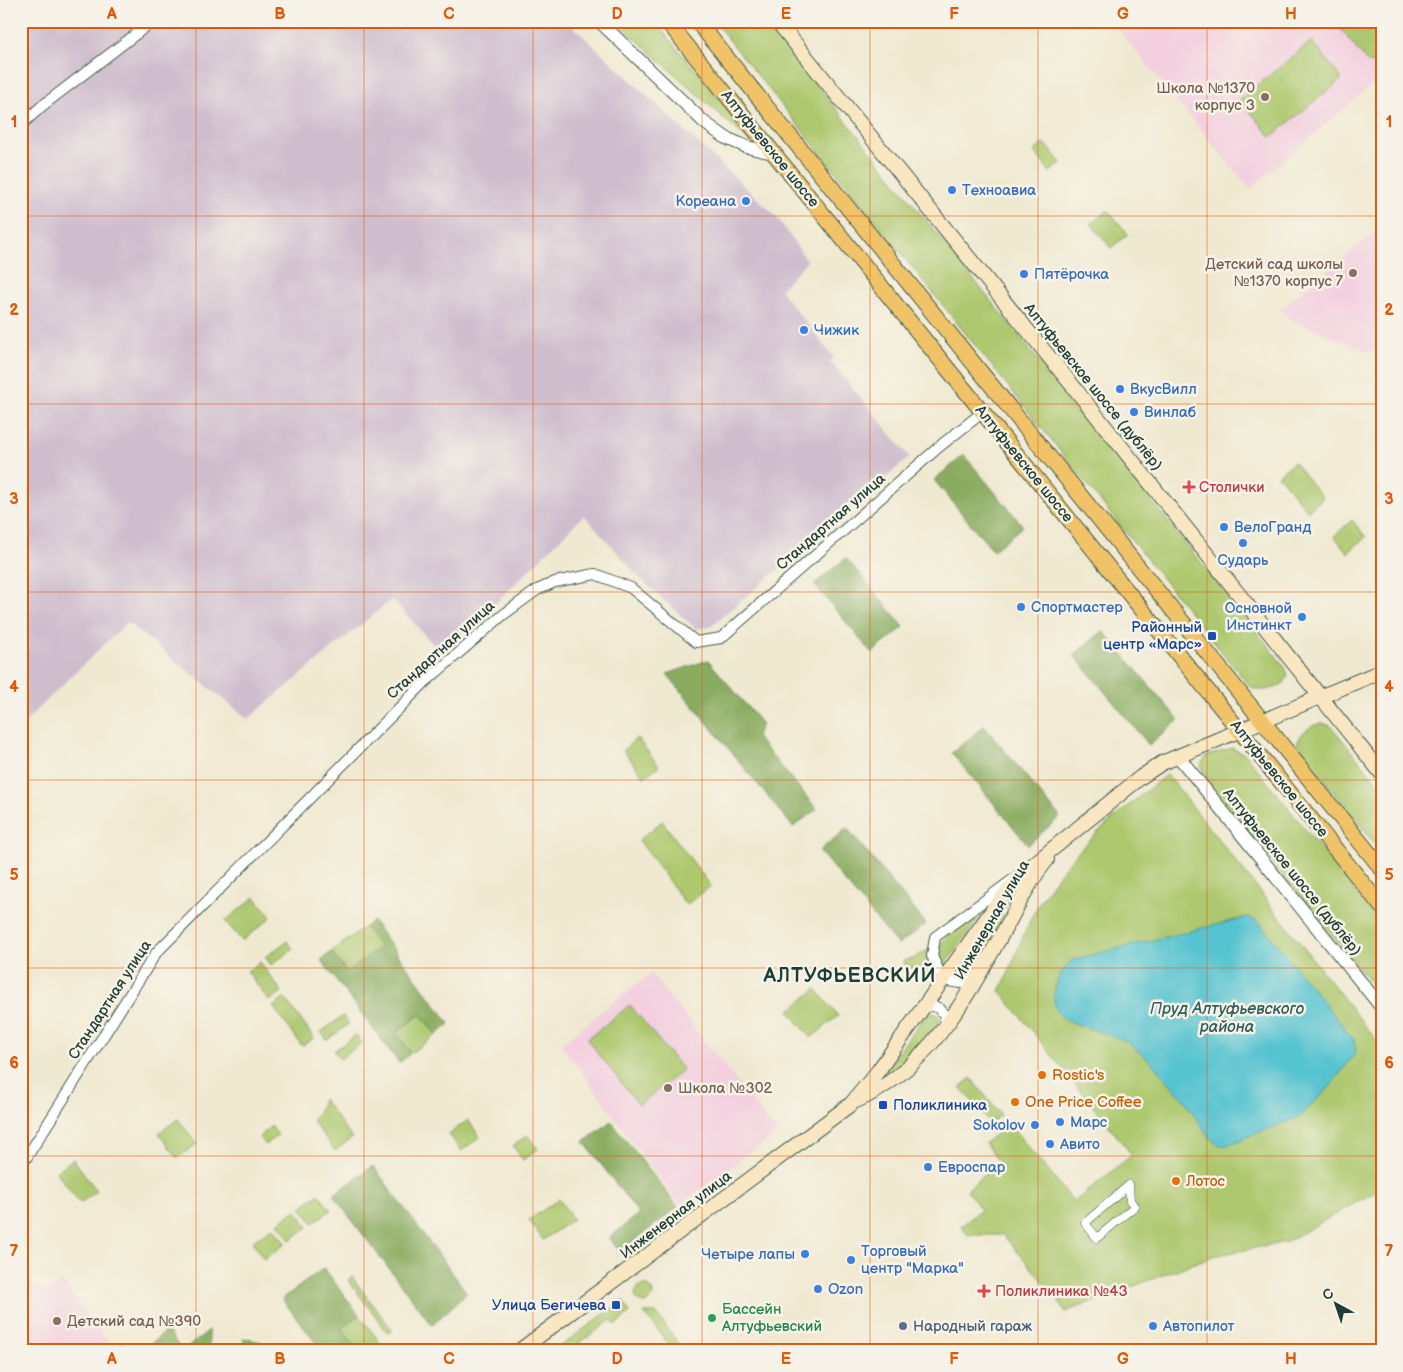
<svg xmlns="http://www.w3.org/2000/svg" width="1403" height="1372" font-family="'Balsamiq Sans',sans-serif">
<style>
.built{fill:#f3cfdf}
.industrial{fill:#cfbdce}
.green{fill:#adc86e;stroke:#668251}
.forest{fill:#8aac61;stroke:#54744a}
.water{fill:#57c3d0;stroke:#3b8082}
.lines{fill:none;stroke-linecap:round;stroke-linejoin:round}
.pedestrian-casing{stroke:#3e574c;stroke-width:9}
.minor-casing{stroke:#3e574c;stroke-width:12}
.tertiary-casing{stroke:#3e574c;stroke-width:14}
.secondary-casing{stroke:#3e574c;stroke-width:16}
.primary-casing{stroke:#3e574c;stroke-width:17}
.pedestrian{stroke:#fff;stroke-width:8}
.minor{stroke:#fff;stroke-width:10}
.tertiary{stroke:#fff;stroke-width:12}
.secondary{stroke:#f9e7c3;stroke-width:14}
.primary{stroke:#f1c369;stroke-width:15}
.grid{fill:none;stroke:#de580e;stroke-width:1;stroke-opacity:0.55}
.education-dot{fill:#8d6e63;stroke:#f7f3e8;stroke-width:2}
.shop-dot{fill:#3f7fe0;stroke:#f7f3e8;stroke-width:2}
.health-dot{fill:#e0444e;stroke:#f7f3e8;stroke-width:2}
.transit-dot{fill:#1a4fb4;stroke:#f7f3e8;stroke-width:2}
.food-dot{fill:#e8710a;stroke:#f7f3e8;stroke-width:2}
.leisure-dot{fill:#2e9e5b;stroke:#f7f3e8;stroke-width:2}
.service-dot{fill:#5c6f8a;stroke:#f7f3e8;stroke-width:2}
.labels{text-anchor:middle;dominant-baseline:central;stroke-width:5;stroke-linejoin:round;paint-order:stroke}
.education-label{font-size:15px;fill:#785e54;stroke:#f7f3e8;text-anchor:end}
.street-label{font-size:15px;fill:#1f3d34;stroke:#f7f3e8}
.shop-label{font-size:15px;fill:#366cbe;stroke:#f7f3e8;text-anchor:start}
.health-label{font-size:15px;fill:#be3a42;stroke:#f7f3e8;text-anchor:start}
.transit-label{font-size:15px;fill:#164399;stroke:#f7f3e8;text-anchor:end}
.food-label{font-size:15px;fill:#c56008;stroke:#f7f3e8;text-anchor:start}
.leisure-label{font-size:15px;fill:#27864d;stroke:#f7f3e8;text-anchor:start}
.service-label{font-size:15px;fill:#4e5e75;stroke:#f7f3e8;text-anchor:start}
.water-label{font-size:16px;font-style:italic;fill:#2d5e5b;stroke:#f7f3e8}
.district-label{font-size:20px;font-weight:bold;letter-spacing:1px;fill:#1f3d34;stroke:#f7f3e8}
.neatline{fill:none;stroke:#de580e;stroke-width:2}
.grid-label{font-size:16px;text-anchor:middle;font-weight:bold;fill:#de580e}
</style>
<rect width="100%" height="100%" fill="#f7f3e8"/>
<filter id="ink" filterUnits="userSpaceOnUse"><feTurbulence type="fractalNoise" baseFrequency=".02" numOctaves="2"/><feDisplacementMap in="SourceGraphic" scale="10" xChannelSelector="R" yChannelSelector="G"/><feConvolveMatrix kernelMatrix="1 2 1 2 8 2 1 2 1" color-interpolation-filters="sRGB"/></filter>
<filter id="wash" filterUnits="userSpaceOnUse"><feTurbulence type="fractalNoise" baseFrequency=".0096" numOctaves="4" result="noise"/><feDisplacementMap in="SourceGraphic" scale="20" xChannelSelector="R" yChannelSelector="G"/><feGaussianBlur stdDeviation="1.12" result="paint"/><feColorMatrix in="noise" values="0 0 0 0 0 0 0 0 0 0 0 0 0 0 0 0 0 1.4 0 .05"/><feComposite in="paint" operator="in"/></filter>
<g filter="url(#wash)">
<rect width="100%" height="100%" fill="#f0e9d1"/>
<g class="built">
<path d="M1117,21H1382V76L1250,189L1114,25Z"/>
<path d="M1382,227V357L1291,320L1280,309Z"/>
<path d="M651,973L777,1133L679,1205L561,1044Z"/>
<path d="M21,1276L45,1292L62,1280L115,1351H21Z"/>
</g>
<path class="industrial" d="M21,21H567L777,217L807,261L780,290L834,358L830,361L910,457L710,627L696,629L639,577L584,515L494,605L439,651L392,599L248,719L127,622L21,726Z"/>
<g class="green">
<path d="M616,21H654L755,140L749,141Z"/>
<path d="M714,21H766L1284,666L1288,675L1284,683C1271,691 1256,694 1246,682Z"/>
<path d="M1334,21H1382V63L1379,65L1368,63Z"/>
<path d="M1312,41L1342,79L1271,137L1240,99Z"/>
<path d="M1045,143L1061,163L1050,172L1034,151Z"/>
<path d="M1108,210L1128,234L1111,248L1091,224Z"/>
<path d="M1294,462L1323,498L1308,511L1278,475Z"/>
<path d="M1352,520L1366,537L1348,553L1334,536Z"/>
<path d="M1322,723L1331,726L1382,788V853L1299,749L1297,743C1301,732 1311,725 1322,723Z"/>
<path d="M637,738L659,766L644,777L623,750Z"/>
<path d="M1232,748L1245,754L1382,925V997L1205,779L1201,764L1207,756Z"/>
<path d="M1167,774L1382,1047V1188L1286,1242L1213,1256L1065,1312L1056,1296L1003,1235H968L961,1226L981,1210L967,1190L999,1162L985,1143L1009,1124L1074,1202L1132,1155L1000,991C1014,964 1022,934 1037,907C1070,850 1117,815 1167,774Z"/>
<path d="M662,821L711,886L686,905L639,840Z"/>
<path d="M255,897L271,917L242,941L225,921Z"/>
<path d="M983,907L985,910L943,967L937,959C937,936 967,920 983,907Z"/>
<path d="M998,913L1002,914L1004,917C995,932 975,985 953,974Z"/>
<path d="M365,927L381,947L347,973L331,952Z"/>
<path d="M287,941L293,949L271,965L265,957Z"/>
<path d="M928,950L933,975L904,964L905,960L913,959Z"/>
<path d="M260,962L282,992L269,1001L247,971Z"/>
<path d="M816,989L838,1016L811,1038L789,1011Z"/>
<path d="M285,998L314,1038L302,1046L273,1007Z"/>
<path d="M630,1005L683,1070L639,1105L587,1039Z"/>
<path d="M933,1012L939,1017V1023L905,1061L874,1085L927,1013Z"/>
<path d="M421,1014L436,1035L411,1053L396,1033Z"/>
<path d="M343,1016L349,1024L327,1040L321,1032Z"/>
<path d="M356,1035L362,1043L340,1059L334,1051Z"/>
<path d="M971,1078L1001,1115L991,1123L960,1087Z"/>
<path d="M323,1099L352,1138L335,1151L312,1120L318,1114Z"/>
<path d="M178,1119L197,1144L177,1158L159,1133Z"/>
<path d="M468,1120L480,1137L461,1151L449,1134Z"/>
<path d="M271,1126L278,1135L266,1145L259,1137Z"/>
<path d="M527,1135L538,1149L523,1160L513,1146Z"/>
<path d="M73,1159L97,1191L80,1203L56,1172Z"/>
<path d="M319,1194L331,1210L313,1223L301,1207Z"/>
<path d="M559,1199L573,1219L543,1240L529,1220Z"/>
<path d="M296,1210L308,1227L290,1240L278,1223Z"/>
<path d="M273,1227L286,1244L264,1259L252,1242Z"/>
<path d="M352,1277L392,1330L388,1333L348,1280Z"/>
<circle cx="644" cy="1294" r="9"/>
<path d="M623,1300L630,1313L616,1325L611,1320L574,1347L577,1351H554Z"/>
<path d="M644,1313H656L684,1351H674Z"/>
<path d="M359,1315L380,1342L368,1351H358L341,1328Z"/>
</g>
<g class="forest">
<path d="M964,455L1023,526L993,551L934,480Z"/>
<path d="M846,558L904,627L872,653L814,584Z"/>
<path d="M1103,631L1179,720L1149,745L1074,655Z"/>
<path d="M708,660L762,724L756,737L817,809L793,827L667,674Z"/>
<path d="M984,726L1060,817L1028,845L952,753Z"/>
<path d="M847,828L926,924L898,945L819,851Z"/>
<path d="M373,921L450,1024L436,1035L420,1014L396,1032L411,1053L399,1063L321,960L331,952L347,972L380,947L365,927Z"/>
<path d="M611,1121L678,1207L620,1252L609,1238L639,1214L584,1142Z"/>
<path d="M373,1166L467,1293L432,1325L333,1195Z"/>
<path d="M324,1268L359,1315L341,1328L358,1351H322L282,1299Z"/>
<path d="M167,1330L182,1351H142Z"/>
<path d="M209,1330V1351H183Z"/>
<path d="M243,1338L261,1342L268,1351H248Z"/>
</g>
<path class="water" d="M1248,917L1259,922L1354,1040L1356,1052L1327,1090L1299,1117L1227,1145L1219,1146L1208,1136L1186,1102L1152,1063L1126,1041L1065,1020C1044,1004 1056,972 1074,959Z"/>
</g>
<g filter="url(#ink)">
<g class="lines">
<defs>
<path id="pedestrian" d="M1129,1185L1130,1201L1135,1206L1097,1238L1085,1223Z"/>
<g id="minor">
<path d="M21,125L42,106L153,21"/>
<path d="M978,977L961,983L943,980L932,956L935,937L1015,878"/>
<path d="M922,1009L932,1005L940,1009L945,1016L944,1029"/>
<path d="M21,1166L156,953L424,683L503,615L537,590L555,582L595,574L631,588L696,642L721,638L940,446L983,412"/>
</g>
<g id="tertiary">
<path d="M599,21L705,123L726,138L747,147L773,153"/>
<path d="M1178,756L1382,1008"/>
</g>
<g id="secondary">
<path d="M777,21L1076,390L1382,774"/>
<path d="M856,1101C933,1068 972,987 1011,918C1022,898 1032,877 1047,860"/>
<path d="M519,1351L851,1104L878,1071L994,908L1024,872L1141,777L1162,763L1382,671"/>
</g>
<g id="primary">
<path d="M667,21L1382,907"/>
<path d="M697,21L1382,869"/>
</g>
</defs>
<use href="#pedestrian" class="pedestrian-casing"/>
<use href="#minor" class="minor-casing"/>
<use href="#tertiary" class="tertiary-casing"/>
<use href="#secondary" class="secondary-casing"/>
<use href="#primary" class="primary-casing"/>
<use href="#pedestrian" class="pedestrian"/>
<use href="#minor" class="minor"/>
<use href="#tertiary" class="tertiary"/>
<use href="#secondary" class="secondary"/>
<use href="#primary" class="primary"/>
</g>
</g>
<path class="grid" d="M196,21V1351M364,21V1351M533,21V1351M702,21V1351M870,21V1351M1038,21V1351M1207,21V1351M21,216H1382M21,404H1382M21,592H1382M21,780H1382M21,968H1382M21,1156H1382"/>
<g class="education-dot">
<circle cx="1265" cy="97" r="5"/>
<circle cx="1353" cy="273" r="5"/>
<circle cx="668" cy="1088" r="5"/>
<circle cx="57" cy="1321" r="5"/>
</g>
<g class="shop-dot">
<circle cx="952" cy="190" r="5"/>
<circle cx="746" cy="201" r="5"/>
<circle cx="1024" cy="274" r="5"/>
<circle cx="804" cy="330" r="5"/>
<circle cx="1120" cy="389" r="5"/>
<circle cx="1134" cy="412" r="5"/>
<circle cx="1224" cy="527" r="5"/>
<circle cx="1243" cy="543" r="5"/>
<circle cx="1021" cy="607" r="5"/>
<circle cx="1302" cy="617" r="5"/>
<circle cx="1060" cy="1122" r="5"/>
<circle cx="1035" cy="1125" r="5"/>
<circle cx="1050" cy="1144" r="5"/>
<circle cx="928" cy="1167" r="5"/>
<circle cx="805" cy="1254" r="5"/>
<circle cx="851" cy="1260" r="5"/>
<circle cx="818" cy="1289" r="5"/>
<circle cx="1153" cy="1326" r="5"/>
</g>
<g class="health-dot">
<path d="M1186.5 479.5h5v5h5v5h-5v5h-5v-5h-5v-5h5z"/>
<path d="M981.5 1283.5h5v5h5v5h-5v5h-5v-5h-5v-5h5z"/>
</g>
<g class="transit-dot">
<rect x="1207" y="631" width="10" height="10" rx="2.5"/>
<rect x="878" y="1100" width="10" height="10" rx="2.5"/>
<rect x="611" y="1300" width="10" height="10" rx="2.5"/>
</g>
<g class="food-dot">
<circle cx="1042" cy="1075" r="5"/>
<circle cx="1015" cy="1102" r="5"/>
<circle cx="1176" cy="1181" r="5"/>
</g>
<circle class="leisure-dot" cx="712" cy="1318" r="5"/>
<circle class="service-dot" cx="903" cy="1326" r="5"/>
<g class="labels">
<g class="education-label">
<text x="1255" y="88">Школа №1370<tspan x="1255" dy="17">корпус 3</tspan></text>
<text x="1343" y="264">Детский сад школы<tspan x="1343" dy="17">№1370 корпус 7</tspan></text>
<text x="678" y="1088" text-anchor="start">Школа №302</text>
<text x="67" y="1321" text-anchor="start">Детский сад №390</text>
</g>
<g class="street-label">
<text transform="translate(770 149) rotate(51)">Алтуфьевское шоссе</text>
<text transform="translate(1093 387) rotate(51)">Алтуфьевское шоссе (дублёр)</text>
<text transform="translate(1024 464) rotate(51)">Алтуфьевское шоссе</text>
<text transform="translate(831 522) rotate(-41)">Стандартная улица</text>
<text transform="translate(441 650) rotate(-42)">Стандартная улица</text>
<text transform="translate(1279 779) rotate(51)">Алтуфьевское шоссе</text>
<text transform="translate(1292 872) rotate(51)">Алтуфьевское шоссе (дублёр)</text>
<text transform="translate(992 920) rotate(-60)">Инженерная улица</text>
<text transform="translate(110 1000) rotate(-57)">Стандартная улица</text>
<text transform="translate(676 1215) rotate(-37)">Инженерная улица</text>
</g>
<g class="shop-label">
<text x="962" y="190">Техноавиа</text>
<text x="736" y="201" text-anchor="end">Кореана</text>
<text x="1034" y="274">Пятёрочка</text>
<text x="814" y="330">Чижик</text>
<text x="1130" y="389">ВкусВилл</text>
<text x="1144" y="412">Винлаб</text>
<text x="1234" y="527">ВелоГранд</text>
<text x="1243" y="560" text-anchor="middle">Сударь</text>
<text x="1031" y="607">Спортмастер</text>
<text x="1292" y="608" text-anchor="end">Основной<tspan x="1292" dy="17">Инстинкт</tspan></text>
<text x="1070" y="1122">Марс</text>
<text x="1025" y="1125" text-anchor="end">Sokolov</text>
<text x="1060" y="1144">Авито</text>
<text x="938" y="1167">Евроспар</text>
<text x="861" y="1251">Торговый<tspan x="861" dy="17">центр "Марка"</tspan></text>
<text x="795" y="1254" text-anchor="end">Четыре лапы</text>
<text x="828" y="1289">Ozon</text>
<text x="1163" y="1326">Автопилот</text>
</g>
<g class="health-label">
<text x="1199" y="487">Столички</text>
<text x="995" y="1291">Поликлиника №43</text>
</g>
<g class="transit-label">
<text x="1202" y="627">Районный<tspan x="1202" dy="17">центр «Марс»</tspan></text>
<text x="893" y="1105" text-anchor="start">Поликлиника</text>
<text x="606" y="1305">Улица Бегичева</text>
</g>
<g class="food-label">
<text x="1052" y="1075">Rostic's</text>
<text x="1025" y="1102">One Price Coffee</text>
<text x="1186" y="1181">Лотос</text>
</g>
<g class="leisure-label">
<text x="722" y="1309">Бассейн<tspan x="722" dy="17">Алтуфьевский</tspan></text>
</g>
<g class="service-label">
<text x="913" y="1326">Народный гараж</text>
</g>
<g class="water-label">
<text x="1227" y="1009">Пруд Алтуфьевского<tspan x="1227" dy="18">района</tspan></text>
</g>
<g class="district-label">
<text x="850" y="976">АЛТУФЬЕВСКИЙ</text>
</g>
</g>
<rect width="1403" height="1372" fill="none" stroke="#f7f3e8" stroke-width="55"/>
<g transform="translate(1336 1304) rotate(320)" stroke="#f7f3e8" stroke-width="4" paint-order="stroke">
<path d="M0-4L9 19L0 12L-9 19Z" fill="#1f3d34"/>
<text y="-8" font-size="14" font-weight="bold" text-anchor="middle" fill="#1f3d34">С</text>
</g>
<rect x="28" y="28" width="1348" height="1316" class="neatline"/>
<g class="grid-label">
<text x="112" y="19">A</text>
<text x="280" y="19">B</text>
<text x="449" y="19">C</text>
<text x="617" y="19">D</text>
<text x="786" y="19">E</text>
<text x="954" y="19">F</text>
<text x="1123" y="19">G</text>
<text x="1291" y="19">H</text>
<text x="14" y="127">1</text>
<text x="1389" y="127">1</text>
<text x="14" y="315">2</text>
<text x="1389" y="315">2</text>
<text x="14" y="504">3</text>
<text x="1389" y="504">3</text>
<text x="14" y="692">4</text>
<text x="1389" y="692">4</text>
<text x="14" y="880">5</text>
<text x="1389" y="880">5</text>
<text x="14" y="1068">6</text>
<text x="1389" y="1068">6</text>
<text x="14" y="1256">7</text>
<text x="1389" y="1256">7</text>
<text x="112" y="1364">A</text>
<text x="280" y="1364">B</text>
<text x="449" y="1364">C</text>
<text x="617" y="1364">D</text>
<text x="786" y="1364">E</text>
<text x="954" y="1364">F</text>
<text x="1123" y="1364">G</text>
<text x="1291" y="1364">H</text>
</g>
</svg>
